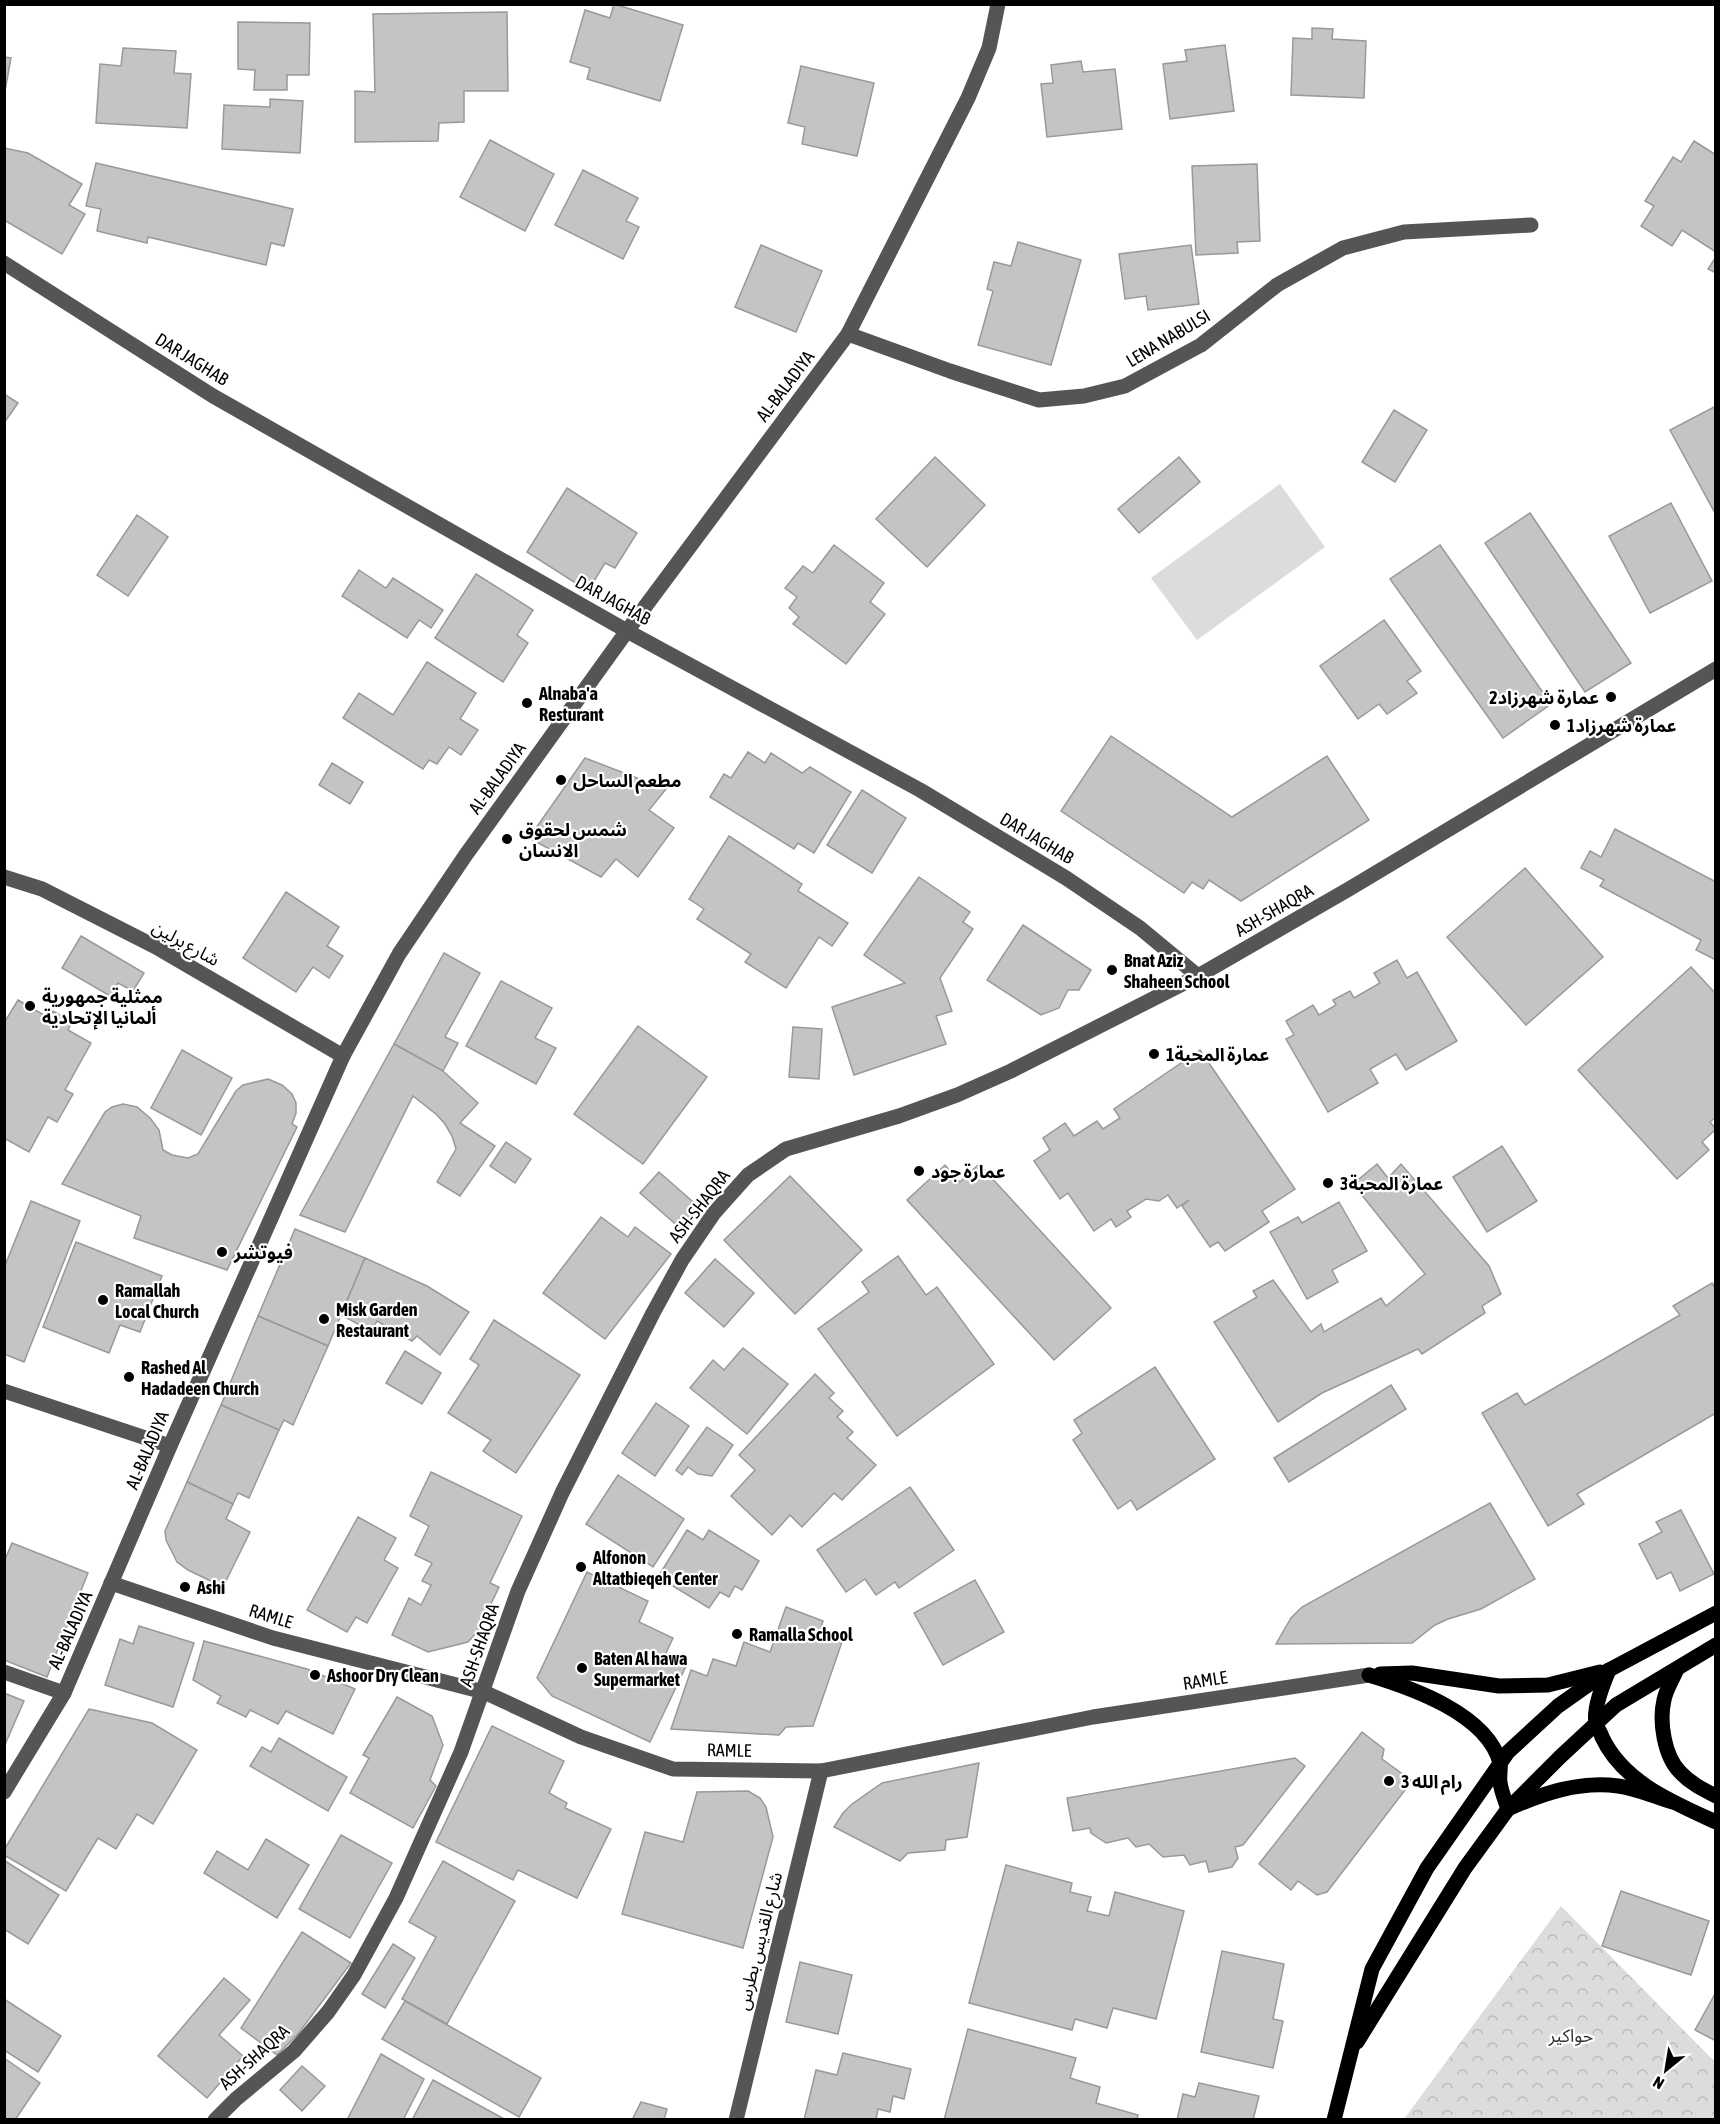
<svg xmlns="http://www.w3.org/2000/svg" width="1720" height="2124" font-family="'Asap Condensed','Noto Sans Arabic',sans-serif">
<style>
.park{fill:url(#park-crowns)}
.pitch{fill:#dcdcdc}
.building{fill:#c4c4c4;stroke:#999;stroke-width:1.5}
.lines{fill:none;stroke-linecap:round;stroke-linejoin:round}
.minor{stroke:#555;stroke-width:15}
.major{stroke:#000;stroke-width:15}
.poi-dot{fill:#000;stroke:#fff;stroke-width:2}
.labels{text-anchor:middle;dominant-baseline:central;stroke-width:4.5;stroke-linejoin:round;paint-order:stroke}
.street-label{font-size:18px;fill:#000;stroke:#fff}
.poi-label{font-size:18px;font-weight:bold;fill:#000;stroke:#fff;text-anchor:start}
.park-label{font-size:18px;fill:#333;stroke:#fff}
</style>
<defs>
<pattern id="park-crowns" width="20" height="18" patternUnits="userSpaceOnUse" patternTransform="scale(1.5)"><rect width="20" height="18" fill="#dcdcdc"/><path d="M2 6a3 3 0 1 1 6 0M12 15a3 3 0 1 1 6 0" fill="none" stroke="#bbb"/></pattern>
</defs>
<rect width="100%" height="100%" fill="#fff"/>
<path class="park" d="M1561,1906L1715,2062V2119H1404Z"/>
<path class="pitch" d="M1280,484L1325,547L1197,640L1151,578Z"/>
<g class="building">
<path d="M614,4L683,25L660,101L587,79L590,68L570,62L585,10L610,18Z"/>
<path d="M507,12L508,91H464V122L439,123L438,141L355,142V91L375,92L373,14Z"/>
<path d="M238,22L310,23L309,75H287V90H254L255,70L238,69Z"/>
<path d="M1312,28L1333,29L1332,39L1366,41L1364,98L1291,95L1293,38L1312,39Z"/>
<path d="M1225,45L1234,111L1170,119L1163,64L1187,61L1185,50Z"/>
<path d="M123,48L176,51L174,73L191,74L187,128L96,123L100,64L121,66Z"/>
<path d="M4,57L11,58L5,91H4Z"/>
<path d="M1081,61L1083,72L1115,69L1122,129L1047,137L1041,84L1053,83L1051,65Z"/>
<path d="M801,66L874,83L857,156L802,144L805,127L788,123Z"/>
<path d="M270,99L303,101L300,153L222,149L224,105L270,107Z"/>
<path d="M490,140L554,174L525,231L460,197Z"/>
<path d="M1694,141L1716,155V252L1682,230L1672,246L1641,226L1654,206L1645,201L1673,157L1681,162Z"/>
<path d="M4,148L28,153L82,184L69,205L85,214L62,254L4,220Z"/>
<path d="M96,163L293,209L284,246L271,243L266,265L148,237L147,243L97,231L101,209L86,206Z"/>
<path d="M1257,164L1260,241L1237,242L1238,253L1196,255L1192,166Z"/>
<path d="M583,170L638,198L626,221L639,227L623,259L555,225Z"/>
<path d="M1018,242L1081,260L1051,365L978,345L993,291L987,289L994,262L1011,266Z"/>
<path d="M761,245L822,271L796,332L735,307Z"/>
<path d="M1191,245L1199,304L1148,310L1146,296L1125,299L1119,254Z"/>
<path d="M1716,257V273L1708,269Z"/>
<path d="M4,394L18,403L4,423Z"/>
<path d="M1716,406V515L1670,430Z"/>
<path d="M1394,410L1427,430L1395,482L1362,462Z"/>
<path d="M935,457L985,505L927,567L876,519Z"/>
<path d="M1179,457L1200,482L1139,533L1118,509Z"/>
<path d="M567,488L637,533L615,568L605,563L588,591L527,552Z"/>
<path d="M1671,503L1712,581L1650,613L1609,536Z"/>
<path d="M1530,513L1631,663L1585,692L1485,543Z"/>
<path d="M137,515L168,537L128,596L97,575Z"/>
<path d="M834,545L884,583L870,602L885,614L846,664L793,624L799,617L789,608L797,597L785,588L803,566L813,573Z"/>
<path d="M1440,545L1551,704L1503,738L1390,579Z"/>
<path d="M359,570L386,588L393,578L443,610L431,628L419,620L407,638L342,596Z"/>
<path d="M476,574L533,610L517,635L528,643L503,682L435,638Z"/>
<path d="M1384,620L1421,671L1407,681L1417,693L1387,714L1379,704L1358,719L1320,666Z"/>
<path d="M427,662L476,693L460,719L478,730L461,755L449,747L437,764L429,760L423,769L343,718L359,693L393,715Z"/>
<path d="M1111,736L1232,817L1327,756L1369,820L1241,901L1209,880L1203,889L1192,882L1184,893L1061,811Z"/>
<path d="M748,752L765,763L771,753L802,773L810,767L851,792L814,853L798,843L794,849L710,797L724,774L731,778Z"/>
<path d="M585,758L666,789L649,810L674,828L638,877L616,859L601,877L529,838Z"/>
<path d="M332,763L363,782L350,804L319,785Z"/>
<path d="M862,790L906,818L872,873L827,845Z"/>
<path d="M1615,829L1716,882V960L1696,950L1701,940L1600,886L1604,880L1581,868L1590,851L1601,857Z"/>
<path d="M729,836L802,884L798,891L848,923L832,946L819,937L786,988L745,962L751,954L697,919L704,909L689,899Z"/>
<path d="M1525,868L1603,957L1526,1025L1447,937Z"/>
<path d="M919,877L970,912L963,922L973,929L940,978L952,1011L936,1016L946,1044L854,1075L832,1007L905,983L864,955Z"/>
<path d="M286,892L339,927L327,946L343,956L329,978L313,967L296,992L243,958Z"/>
<path d="M1023,925L1091,970L1079,990H1068L1059,1008L1041,1015L987,980Z"/>
<path d="M81,936L144,973L133,991L118,983L110,996L62,968Z"/>
<path d="M444,953L480,973L445,1037L458,1043L443,1071L394,1044Z"/>
<path d="M1397,960L1407,978L1417,972L1457,1041L1406,1070L1396,1054L1370,1069L1378,1083L1328,1112L1286,1039L1294,1035L1286,1021L1313,1005L1319,1015L1336,1005L1333,1000L1350,991L1354,998L1380,983L1374,973Z"/>
<path d="M1691,967L1716,994V1117L1710,1122L1716,1129L1702,1142L1709,1150L1677,1179L1578,1070Z"/>
<path d="M501,981L552,1008L535,1038L556,1048L536,1084L466,1046Z"/>
<path d="M18,1000L49,1018L53,1011L72,1022L68,1030L91,1043L65,1090L73,1094L57,1122L48,1117L29,1152L4,1138V1023Z"/>
<path d="M638,1026L707,1077L643,1164L574,1114Z"/>
<path d="M793,1027L822,1029L819,1079L789,1077Z"/>
<path d="M394,1044L443,1071L478,1103L460,1123L495,1146L460,1196L437,1182L456,1149L452,1136L445,1124L437,1115L413,1096L345,1232L300,1215Z"/>
<path d="M182,1050L232,1078L201,1135L151,1108Z"/>
<path d="M1200,1050L1295,1189L1262,1211L1269,1222L1225,1251L1218,1242L1210,1247L1182,1206L1189,1200L1177,1208L1168,1195L1159,1201L1146,1199L1127,1211L1131,1217L1116,1227L1111,1219L1094,1231L1068,1193L1060,1199L1034,1161L1050,1150L1043,1138L1065,1123L1074,1136L1097,1121L1103,1129L1120,1118L1114,1109Z"/>
<path d="M268,1079L282,1085L292,1094L296,1103V1113L292,1124L297,1127L227,1270L134,1238L141,1216L62,1184L105,1112L112,1107L123,1104L137,1107L150,1118L159,1130L163,1150L172,1155L188,1158L198,1154L236,1091L243,1085Z"/>
<path d="M506,1142L531,1159L515,1183L490,1166Z"/>
<path d="M1502,1146L1537,1201L1487,1232L1453,1177Z"/>
<path d="M979,1164L1111,1308L1054,1360L907,1200L945,1165L960,1182Z"/>
<path d="M1377,1164L1388,1178L1401,1164L1489,1266L1501,1294L1482,1306L1485,1313L1422,1354L1418,1349L1322,1393L1278,1422L1214,1322L1257,1297L1253,1291L1273,1280L1311,1332L1321,1324L1324,1332L1381,1298L1386,1306L1425,1274L1353,1184Z"/>
<path d="M659,1172L699,1207L680,1228L640,1193Z"/>
<path d="M790,1176L862,1250L795,1314L724,1240Z"/>
<path d="M31,1201L80,1221L24,1362L4,1354V1268Z"/>
<path d="M1339,1202L1367,1251L1332,1270L1338,1282L1307,1299L1270,1232L1298,1217L1302,1223Z"/>
<path d="M601,1217L628,1237L635,1227L671,1254L605,1339L543,1293Z"/>
<path d="M295,1229L365,1258L328,1346L258,1316Z"/>
<path d="M76,1242L162,1276L140,1332L120,1325L109,1353L43,1327Z"/>
<path d="M898,1256L926,1295L937,1287L994,1364L897,1436L818,1329L869,1292L862,1282Z"/>
<path d="M365,1258L427,1286L469,1312L440,1355L417,1336L412,1341L377,1321L371,1331L341,1315Z"/>
<path d="M715,1259L754,1293L724,1327L685,1293Z"/>
<path d="M1712,1283L1716,1289V1413L1577,1494L1584,1504L1548,1526L1482,1413L1517,1393L1525,1405L1680,1315L1673,1306Z"/>
<path d="M258,1316L328,1346L293,1425L284,1420L279,1430L221,1405Z"/>
<path d="M494,1320L580,1375L516,1473L483,1451L491,1440L448,1413L479,1365L470,1359Z"/>
<path d="M743,1348L788,1384L747,1434L690,1388L713,1360L724,1370Z"/>
<path d="M405,1351L441,1373L422,1404L386,1383Z"/>
<path d="M1155,1367L1215,1459L1137,1510L1131,1500L1118,1509L1073,1440L1082,1433L1074,1420Z"/>
<path d="M815,1374L834,1393L829,1398L843,1411L837,1417L853,1432L847,1438L876,1465L842,1500L834,1493L802,1527L790,1515L772,1535L731,1496L755,1470L739,1455Z"/>
<path d="M1391,1385L1406,1409L1289,1482L1274,1458Z"/>
<path d="M656,1403L689,1426L655,1476L622,1453Z"/>
<path d="M221,1405L279,1430L249,1498L238,1493L233,1504L187,1482Z"/>
<path d="M707,1427L733,1445L712,1476L698,1474L688,1467L682,1475L676,1470Z"/>
<path d="M431,1472L522,1516L490,1583L499,1587L478,1631L468,1642L428,1652L392,1635L409,1598L421,1605L431,1585L422,1581L432,1563L415,1555L429,1526L410,1516Z"/>
<path d="M618,1475L684,1519L653,1567L586,1524Z"/>
<path d="M187,1482L233,1504L226,1519L250,1532L223,1587L188,1570L177,1562L166,1540L165,1531Z"/>
<path d="M910,1487L954,1550L899,1588L895,1582L876,1595L865,1579L846,1592L817,1550Z"/>
<path d="M1490,1503L1535,1579L1481,1609L1448,1619L1435,1625L1412,1643L1276,1644L1291,1618L1302,1607Z"/>
<path d="M1681,1510L1714,1574L1680,1591L1671,1572L1657,1579L1639,1544L1662,1532L1656,1522Z"/>
<path d="M358,1517L396,1538L384,1560L398,1568L367,1623L356,1617L347,1632L307,1610Z"/>
<path d="M687,1530L703,1540L709,1530L759,1561L742,1590L735,1586L729,1597L720,1592L709,1608L658,1577Z"/>
<path d="M12,1543L88,1573L47,1677L4,1660V1562Z"/>
<path d="M587,1572L648,1601L639,1622L673,1638L666,1653L687,1664L650,1742L552,1696L537,1678Z"/>
<path d="M975,1580L1004,1632L943,1665L914,1613Z"/>
<path d="M786,1607L823,1621L820,1631L843,1639L813,1726L786,1727L779,1735L671,1729L691,1670L707,1676L713,1659L736,1666L744,1642L770,1652Z"/>
<path d="M139,1626L194,1643L173,1707L105,1685L120,1639L133,1644Z"/>
<path d="M204,1641L307,1669L355,1689L333,1734L286,1711L278,1724L250,1710L246,1717L217,1703L221,1696L193,1680Z"/>
<path d="M4,1693L24,1701L4,1747Z"/>
<path d="M397,1697L432,1716L443,1745L430,1780L436,1786L413,1828L350,1793L369,1758L363,1755Z"/>
<path d="M89,1709L152,1723L197,1750L153,1824L137,1814L116,1849L98,1838L66,1891L4,1855V1850Z"/>
<path d="M492,1726L564,1761L549,1793L567,1803L565,1808L611,1829L577,1898L518,1870L513,1880L436,1842Z"/>
<path d="M1362,1732L1384,1749L1382,1759L1412,1781L1327,1892L1317,1895L1298,1881L1291,1890L1259,1864Z"/>
<path d="M279,1738L347,1777L328,1811L250,1766L262,1747L271,1752Z"/>
<path d="M1295,1758L1305,1766L1243,1845L1235,1847L1238,1858L1232,1867L1209,1872L1206,1861L1190,1865L1184,1855L1163,1857L1149,1844L1136,1847L1128,1838L1106,1843L1091,1833L1090,1828L1073,1831L1067,1798Z"/>
<path d="M979,1763L967,1837L946,1840L945,1850L908,1853L900,1861L834,1827L843,1813L852,1804L882,1783Z"/>
<path d="M748,1791L760,1798L766,1807L773,1837L743,1948L622,1914L645,1832L683,1842L697,1792Z"/>
<path d="M341,1835L392,1863L350,1938L299,1909Z"/>
<path d="M266,1839L309,1865L277,1918L204,1873L217,1851L248,1870Z"/>
<path d="M5,1861L59,1895L28,1944L4,1929Z"/>
<path d="M443,1861L515,1901L447,2024L402,1999L436,1937L409,1922Z"/>
<path d="M1006,1865L1072,1883L1070,1892L1091,1897L1087,1911L1109,1916L1115,1892L1184,1911L1156,2019L1113,2008L1107,2028L1075,2019L1072,2030L969,2003Z"/>
<path d="M1621,1891L1709,1921L1691,1975L1602,1946Z"/>
<path d="M302,1932L351,1963L298,2034L277,2055L241,2028Z"/>
<path d="M393,1944L415,1958L385,2008L362,1994Z"/>
<path d="M1222,1951L1284,1964L1273,2019L1283,2021L1273,2068L1201,2052Z"/>
<path d="M800,1962L852,1975L838,2034L786,2022Z"/>
<path d="M224,1978L250,2000L219,2035L243,2056L207,2098L158,2056Z"/>
<path d="M1716,1992V2041L1695,2030Z"/>
<path d="M4,1999L61,2036L38,2072L4,2050Z"/>
<path d="M405,2001L541,2078L519,2117L382,2039Z"/>
<path d="M968,2029L1076,2058L1070,2078L1100,2087L1096,2103L1138,2115L1137,2120H944Z"/>
<path d="M843,2053L911,2069L904,2099L893,2096L890,2112L878,2109L876,2120H804L816,2070L837,2075Z"/>
<path d="M381,2054L424,2079L403,2120H347Z"/>
<path d="M4,2058L40,2083L15,2120H4Z"/>
<path d="M302,2066L325,2086L302,2111L280,2090Z"/>
<path d="M433,2080L506,2120H412Z"/>
<path d="M1199,2083L1259,2096L1253,2120H1177L1183,2094L1195,2097Z"/>
<path d="M641,2102L667,2109L664,2120H632Z"/>
</g>
<g class="lines">
<g class="minor">
<path d="M4,263L213,396L627,631L920,790L1066,878L1140,928L1198,976"/>
<path d="M848,334L950,371L1039,400L1084,396L1125,386L1201,345L1277,285L1343,248L1404,232L1531,225"/>
<path d="M4,877L42,889L156,947L343,1056"/>
<path d="M4,1391L170,1446"/>
<path d="M111,1583L273,1638L484,1692L581,1737L673,1769L821,1771L1093,1717L1369,1675"/>
<path d="M4,1672L64,1693"/>
<path d="M4,1792L64,1693L170,1446L343,1056L399,954L465,856L627,631L848,334L968,98L989,48L998,4"/>
<path d="M215,2120L236,2099L294,2051L328,2012L354,1975L396,1898L461,1752L518,1591L562,1493L653,1313L682,1260L714,1213L748,1175L786,1149L899,1116L957,1095L1011,1071L1198,976L1349,889L1716,669"/>
<path d="M736,2120L821,1771"/>
</g>
<g class="major">
<path d="M1677,1669C1673,1679 1666,1689 1664,1700C1659,1721 1664,1756 1680,1772C1690,1783 1702,1789 1716,1796"/>
<path d="M1609,1670C1603,1684 1593,1708 1596,1724C1597,1728 1601,1733 1602,1737C1623,1782 1672,1802 1716,1822"/>
<path d="M1380,1674L1412,1673L1499,1686L1548,1685L1600,1672"/>
<path d="M1369,1675C1412,1688 1487,1714 1500,1763C1501,1769 1499,1776 1500,1782C1501,1791 1505,1800 1508,1809C1543,1793 1579,1781 1618,1786C1636,1788 1655,1797 1673,1802"/>
<path d="M1357,2042L1465,1868L1508,1809L1560,1757L1616,1705L1716,1645"/>
<path d="M1334,2120L1372,1969L1427,1868L1508,1752L1558,1706L1609,1670L1716,1613"/>
</g>
</g>
<g class="poi-dot">
<circle cx="1611" cy="697" r="6"/>
<circle cx="527" cy="703" r="6"/>
<circle cx="1555" cy="725" r="6"/>
<circle cx="561" cy="780" r="6"/>
<circle cx="507" cy="839" r="6"/>
<circle cx="1112" cy="970" r="6"/>
<circle cx="30" cy="1006" r="6"/>
<circle cx="1154" cy="1054" r="6"/>
<circle cx="919" cy="1171" r="6"/>
<circle cx="1328" cy="1183" r="6"/>
<circle cx="222" cy="1252" r="6"/>
<circle cx="103" cy="1300" r="6"/>
<circle cx="324" cy="1319" r="6"/>
<circle cx="129" cy="1377" r="6"/>
<circle cx="581" cy="1567" r="6"/>
<circle cx="185" cy="1587" r="6"/>
<circle cx="737" cy="1634" r="6"/>
<circle cx="582" cy="1668" r="6"/>
<circle cx="315" cy="1675" r="6"/>
<circle cx="1389" cy="1781" r="6"/>
</g>
<g class="labels">
<g class="street-label">
<text transform="translate(1168 338) rotate(-31)">LENA NABULSI</text>
<text transform="translate(192 359) rotate(32)">DAR JAGHAB</text>
<text transform="translate(785 386) rotate(-53)">AL-BALADIYA</text>
<text transform="translate(613 600) rotate(29)">DAR JAGHAB</text>
<text transform="translate(497 778) rotate(-54)">AL-BALADIYA</text>
<text transform="translate(1037 838) rotate(31)">DAR JAGHAB</text>
<text transform="translate(1274 910) rotate(-30)">ASH-SHAQRA</text>
<text transform="translate(186 943) rotate(29)">شارع برلين</text>
<text transform="translate(699 1206) rotate(-52)">ASH-SHAQRA</text>
<text transform="translate(147 1450) rotate(-67)">AL-BALADIYA</text>
<text transform="translate(271 1616) rotate(17)">RAMLE</text>
<text transform="translate(70 1630) rotate(-66)">AL-BALADIYA</text>
<text transform="translate(479 1645) rotate(-71)">ASH-SHAQRA</text>
<text transform="translate(1205 1680) rotate(-9)">RAMLE</text>
<text transform="translate(729 1750) rotate(1)">RAMLE</text>
<text transform="translate(759 1941) rotate(-76)">شارع القديس بطرس</text>
<text transform="translate(254 2057) rotate(-42)">ASH-SHAQRA</text>
</g>
<g class="poi-label">
<text x="539" y="693">Alnaba'a<tspan x="539" dy="21">Resturant</tspan></text>
<text x="1599" y="697" text-anchor="end">عمارة شهرزاد2</text>
<text x="1567" y="725">عمارة شهرزاد1</text>
<text x="573" y="780">مطعم الساحل</text>
<text x="519" y="829">شمس لحقوق<tspan x="519" dy="21">الانسان</tspan></text>
<text x="1124" y="960">Bnat Aziz<tspan x="1124" dy="21">Shaheen School</tspan></text>
<text x="42" y="996">ممثلية جمهورية<tspan x="42" dy="21">ألمانيا الإتحادية</tspan></text>
<text x="1166" y="1054">عمارة المحبة1</text>
<text x="931" y="1171">عمارة جود</text>
<text x="1340" y="1183">عمارة المحبة3</text>
<text x="234" y="1252">فيوتشر</text>
<text x="115" y="1290">Ramallah<tspan x="115" dy="21">Local Church</tspan></text>
<text x="336" y="1309">Misk Garden<tspan x="336" dy="21">Restaurant</tspan></text>
<text x="141" y="1367">Rashed Al<tspan x="141" dy="21">Hadadeen Church</tspan></text>
<text x="593" y="1557">Alfonon<tspan x="593" dy="21">Altatbieqeh Center</tspan></text>
<text x="197" y="1587">Ashi</text>
<text x="749" y="1634">Ramalla School</text>
<text x="594" y="1658">Baten Al hawa<tspan x="594" dy="21">Supermarket</tspan></text>
<text x="327" y="1675">Ashoor Dry Clean</text>
<text x="1401" y="1781">3 رام الله</text>
</g>
<g class="park-label">
<text x="1571" y="2035">حواكير</text>
</g>
</g>
<rect width="1720" height="2124" fill="none" stroke="#000000" stroke-width="12"/>
<g transform="translate(1666 2070) rotate(210)" stroke="#ffffff" stroke-width="4.5" paint-order="stroke">
<path d="M0-4.5L10 22L0 15L-10 22Z" fill="#000000"/>
<text y="-9" font-size="16" font-weight="bold" text-anchor="middle" fill="#000000">N</text>
</g>
</svg>
